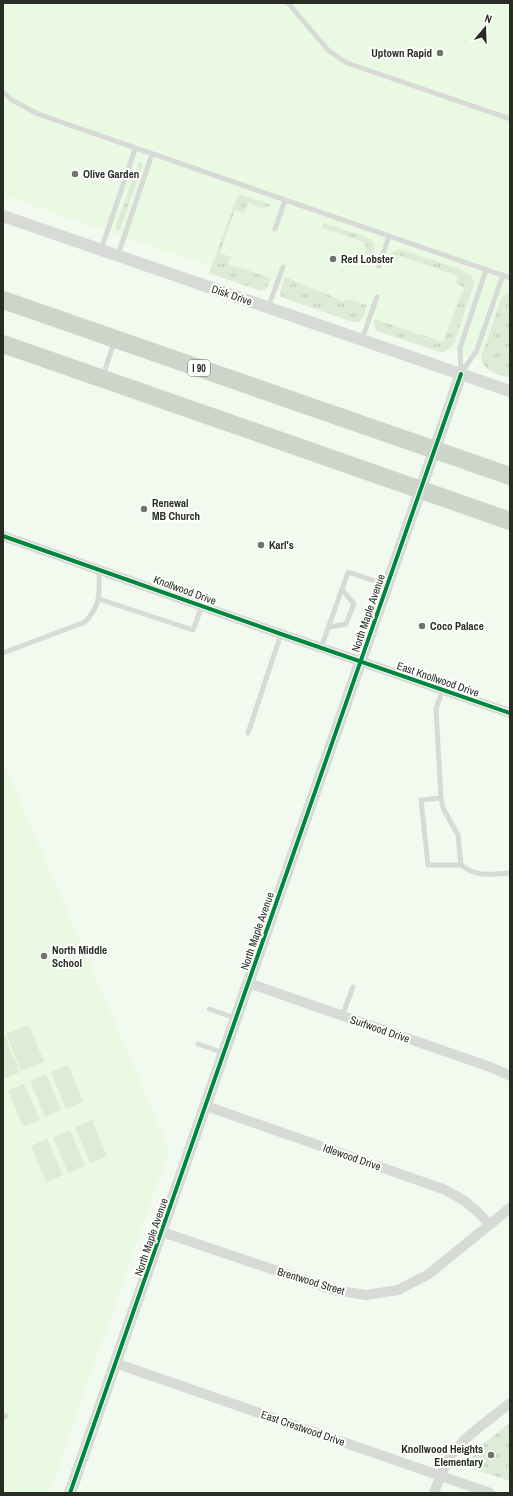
<svg xmlns="http://www.w3.org/2000/svg" width="513" height="1496" font-family="'Archivo Narrow',sans-serif">
<style>
.built{fill:#eaf9e2}
.grass{fill:url(#grass-tufts)}
.pitch{fill:#deebd7}
.lines{fill:none;stroke-linecap:round;stroke-linejoin:round}
.service{stroke:#d8dad7;stroke-width:5}
.minor{stroke:#d8dad7;stroke-width:10}
.tertiary{stroke:#d8dad7;stroke-width:12}
.motorway{stroke:#cdd4c9;stroke-width:18}
.cycleway-casing{stroke:#fff;stroke-width:6}
.cycleway{stroke:#00873e;stroke-width:4}
.poi-dot{fill:#6e746a;stroke:#fff;stroke-width:1.5}
.labels{text-anchor:middle;dominant-baseline:central;stroke-width:4;stroke-linejoin:round;paint-order:stroke}
.shield{fill:#fff;stroke:#686c65;stroke-width:1}
.shield-label{font-size:10px;font-weight:bold;fill:#272d23}
.poi-label{font-size:11px;font-weight:bold;fill:#272d23;stroke:#fff;text-anchor:start}
.street-label{font-size:11px;fill:#272d23;stroke:#fff}
</style>
<defs>
<pattern id="grass-tufts" width="24" height="20" patternUnits="userSpaceOnUse"><rect width="24" height="20" fill="#deebd7"/><path d="M3 7l-1-3M5 7V3M7 7l1-3M15 17l-1-3M17 17v-4M19 17l1-3" fill="none" stroke="#becab8"/></pattern>
</defs>
<rect width="100%" height="100%" fill="#f2f9ee"/>
<g class="built">
<path d="M3,3H510V371L3,195Z"/>
<path d="M3,761L169,1150L49,1493H3Z"/>
</g>
<g class="grass">
<path d="M139,162H141L143,165L120,230L117,231L115,228Z"/>
<path d="M238,194L269,204L271,206L261,208L248,203L244,213L235,210L220,253L231,257L228,264L271,278L266,289L261,291L209,273Z"/>
<path d="M324,223L371,239L375,244L373,254L371,255L365,253L366,248L364,242L322,228Z"/>
<path d="M399,249L462,270C469,273 473,277 474,284L453,346L444,352H440L377,331C373,327 373,324 375,319L443,342L464,287L457,284L456,282L458,276L398,255L396,261L391,262L389,259L392,252Z"/>
<path d="M285,277C299,282 311,289 325,293C330,295 337,300 342,301C345,301 346,300 348,299L367,305L363,317L359,322H353L284,298L281,297L280,293Z"/>
<path d="M510,291V345L508,350L510,353V378C498,374 484,372 481,358L501,298Z"/>
<path d="M510,1423V1481L465,1466L483,1444Z"/>
</g>
<g class="pitch">
<path d="M29,1025L44,1062L21,1071L6,1034Z"/>
<path d="M4,1034L20,1072L3,1079V1035Z"/>
<path d="M68,1065L83,1102L66,1109L51,1072Z"/>
<path d="M46,1074L61,1110L45,1117L30,1081Z"/>
<path d="M24,1084L40,1120L23,1127L8,1090Z"/>
<path d="M92,1120L107,1156L90,1163L75,1127Z"/>
<path d="M70,1130L85,1166L68,1173L53,1137Z"/>
<path d="M47,1139L63,1175L46,1182L31,1146Z"/>
</g>
<g class="lines">
<g class="service">
<path d="M288,3L329,51L347,63L510,119"/>
<path d="M3,92L12,100L38,114L510,278"/>
<path d="M275,229L285,200"/>
<path d="M101,250L135,149"/>
<path d="M118,255L152,154"/>
<path d="M379,266L389,236"/>
<path d="M268,308L283,267"/>
<path d="M362,339L377,297"/>
<path d="M461,373L476,352L503,275"/>
<path d="M461,374L460,348L486,270"/>
<path d="M103,376L114,342"/>
<path d="M99,599L193,630L202,606"/>
<path d="M329,627L346,624L354,604L342,589"/>
<path d="M321,648L348,572L387,585"/>
<path d="M3,653L85,622C102,604 99,592 99,570"/>
<path d="M443,689L436,709L441,798L443,808L458,835L461,865C478,878 490,874 510,873"/>
<path d="M248,733L281,634"/>
<path d="M441,798L421,800L428,865H461"/>
<path d="M209,1009L235,1018"/>
<path d="M342,1016L353,987"/>
<path d="M198,1044L224,1053"/>
<path d="M3,1418L6,1416"/>
</g>
<g class="minor">
<path d="M3,536L281,634L510,713"/>
<path d="M248,983L493,1068L510,1076"/>
<path d="M206,1106L443,1189C464,1199 474,1207 489,1224"/>
<path d="M162,1232L334,1290L366,1295L398,1290L429,1274L510,1208"/>
<path d="M115,1363L490,1493"/>
<path d="M434,1493C439,1480 444,1465 452,1454C467,1434 491,1419 510,1403"/>
</g>
<g class="tertiary">
<path d="M3,216L510,391"/>
<path d="M70,1493L461,374"/>
</g>
<g class="motorway">
<path d="M3,300L510,476"/>
<path d="M3,344L510,521"/>
</g>
<defs>
<g id="cycleway">
<path d="M3,536L281,634L510,713"/>
<path d="M70,1493L461,374"/>
</g>
</defs>
<use href="#cycleway" class="cycleway-casing"/>
<use href="#cycleway" class="cycleway"/>
</g>
<g class="poi-dot">
<circle cx="440" cy="53" r="4"/>
<circle cx="75" cy="174" r="4"/>
<circle cx="333" cy="259" r="4"/>
<circle cx="144" cy="509" r="4"/>
<circle cx="261" cy="545" r="4"/>
<circle cx="422" cy="626" r="4"/>
<circle cx="44" cy="956" r="4"/>
<circle cx="491" cy="1455" r="4"/>
</g>
<g class="labels">
<rect class="shield" x="188" y="360" width="22" height="16" rx="3"/>
<g class="shield-label">
<text x="199" y="368">I 90</text>
</g>
<g class="poi-label">
<text x="432" y="53" text-anchor="end">Uptown Rapid</text>
<text x="83" y="174">Olive Garden</text>
<text x="341" y="259">Red Lobster</text>
<text x="152" y="503">Renewal<tspan x="152" dy="13">MB Church</tspan></text>
<text x="269" y="545">Karl's</text>
<text x="430" y="626">Coco Palace</text>
<text x="52" y="950">North Middle<tspan x="52" dy="13">School</tspan></text>
<text x="483" y="1449" text-anchor="end">Knollwood Heights<tspan x="483" dy="13">Elementary</tspan></text>
</g>
<g class="street-label">
<text transform="translate(232 295) rotate(19)">Disk Drive</text>
<text transform="translate(185 590) rotate(20)">Knollwood Drive</text>
<text transform="translate(368 613) rotate(-71)">North Maple Avenue</text>
<text transform="translate(438 679) rotate(19)">East Knollwood Drive</text>
<text transform="translate(257 931) rotate(-71)">North Maple Avenue</text>
<text transform="translate(380 1029) rotate(19)">Surfwood Drive</text>
<text transform="translate(352 1157) rotate(19)">Idlewood Drive</text>
<text transform="translate(151 1237) rotate(-71)">North Maple Avenue</text>
<text transform="translate(311 1281) rotate(17)">Brentwood Street</text>
<text transform="translate(303 1428) rotate(19)">East Crestwood Drive</text>
</g>
</g>
<rect width="513" height="1496" fill="none" stroke="#272d23" stroke-width="8"/>
<g transform="translate(485 28) rotate(19)" stroke="#ffffff" stroke-width="3" paint-order="stroke">
<path d="M0-3L7 15L0 10L-7 15Z" fill="#272d23"/>
<text y="-6" font-size="11" font-weight="bold" text-anchor="middle" fill="#272d23">N</text>
</g>
</svg>
